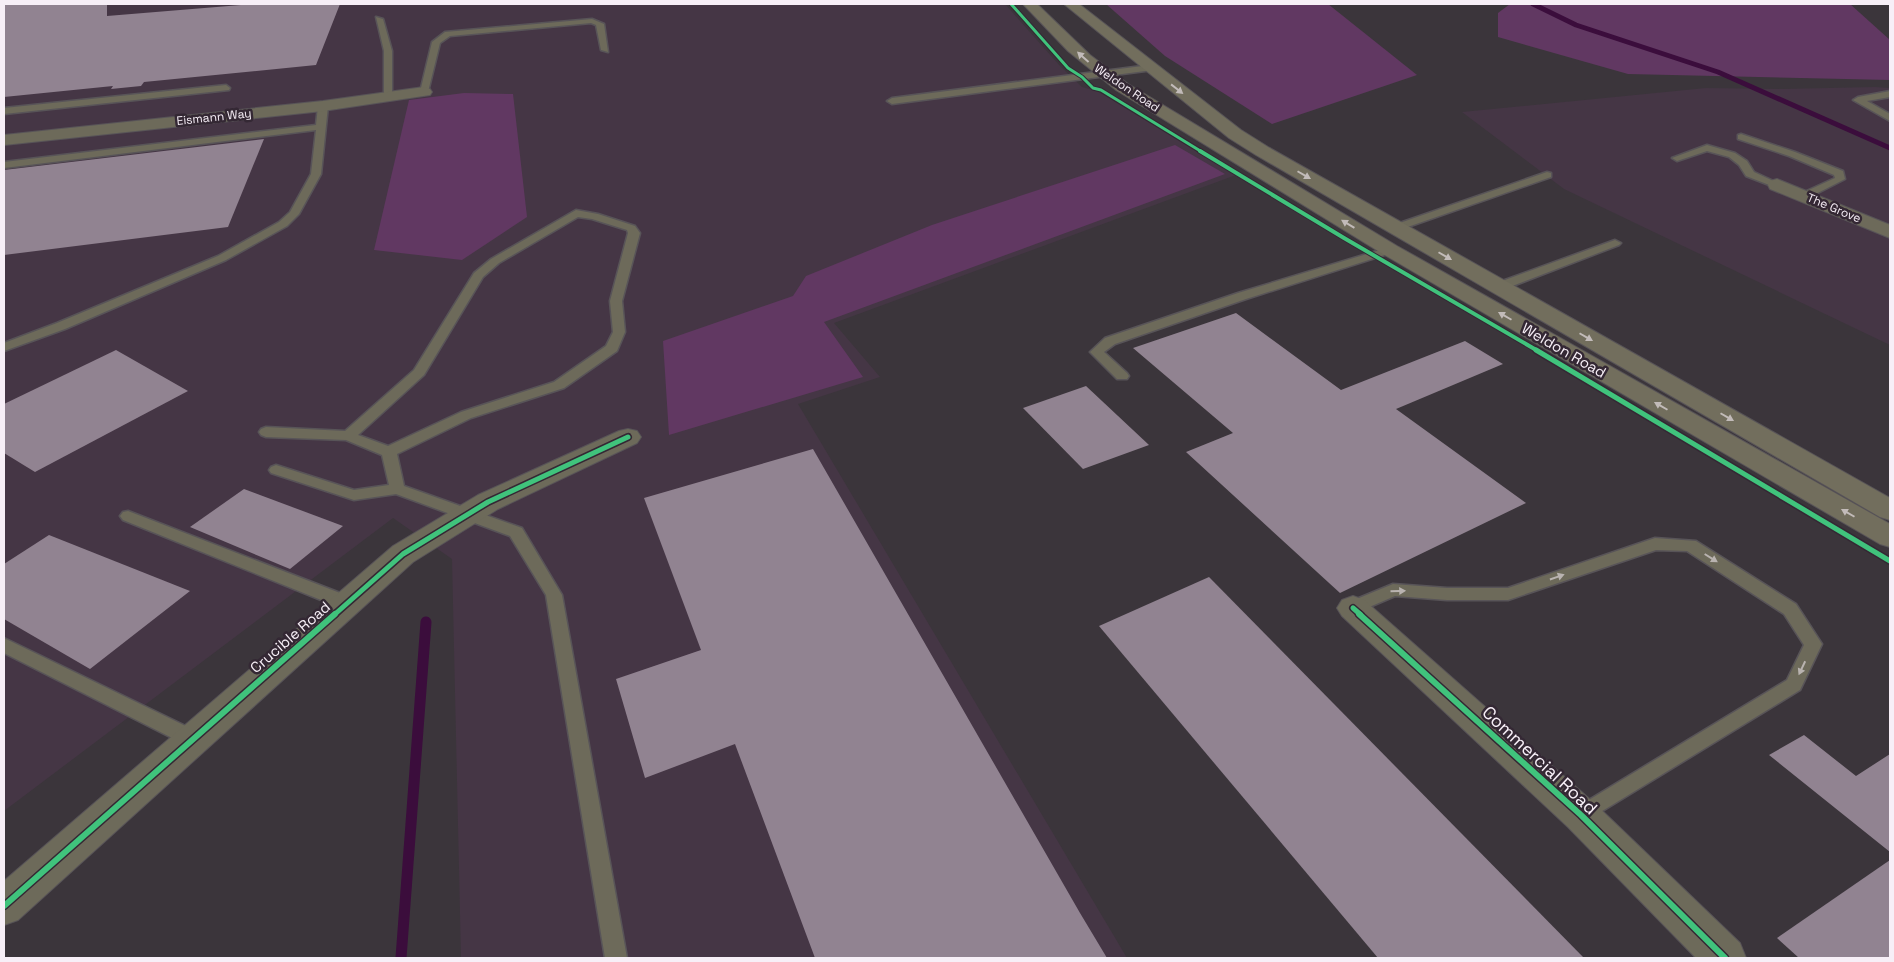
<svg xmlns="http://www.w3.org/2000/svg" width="1894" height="962" font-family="'Space Grotesk',sans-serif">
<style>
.built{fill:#453645}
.green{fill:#613862}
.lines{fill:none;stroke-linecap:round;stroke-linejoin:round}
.stream-far1{stroke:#3b0d3c;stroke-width:5}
.stream{stroke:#3b0d3c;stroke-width:11}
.building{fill:#918391}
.lane-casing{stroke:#585458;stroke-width:3}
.street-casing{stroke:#585458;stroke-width:2}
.highway-casing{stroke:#585458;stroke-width:2}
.lane{fill:#6d6a5a;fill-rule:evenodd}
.street{fill:#6d6a5a;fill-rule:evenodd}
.highway{fill:#726e5d;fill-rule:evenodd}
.cycleway-far3-casing{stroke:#342834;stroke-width:5}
.cycleway-far2-casing{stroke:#342834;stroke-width:6}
.cycleway-far1-casing{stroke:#342834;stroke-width:8}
.cycleway-casing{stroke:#342834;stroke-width:9}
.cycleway-far3{stroke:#40c37c;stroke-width:3}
.cycleway-far2{stroke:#40c37c;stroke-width:4}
.cycleway-far1{stroke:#40c37c;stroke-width:5}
.cycleway{stroke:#40c37c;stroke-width:6}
.oneway{fill:#c2bbb9}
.oneway2{fill:#b9b3b0}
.labels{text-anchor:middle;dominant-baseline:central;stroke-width:5;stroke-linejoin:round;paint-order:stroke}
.far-street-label{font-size:12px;fill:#f7eff7;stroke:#342834}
.street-label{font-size:15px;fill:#f7eff7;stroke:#342834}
.near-street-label{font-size:18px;fill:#f7eff7;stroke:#342834}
</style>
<rect width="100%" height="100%" fill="#3b353b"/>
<g class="built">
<path d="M4,4H1005L1060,66L1082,87L1097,91L1236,175L834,323L880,377L798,404L1127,958H461L452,559L393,518L4,811Z"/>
<path d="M1875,87L1890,88V345L1564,189L1462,112L1706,88L1782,89Z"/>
</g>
<g class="green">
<path d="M1106,4H1328L1417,75L1272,124L1165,56Z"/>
<path d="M1510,4H1850L1890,40V80L1628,74L1498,37V13Z"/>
<path d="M464,93L513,94L527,217L462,260L374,250L409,100Z"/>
<path d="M1175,145L1225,174L824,322L863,377L669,435L663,341L793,296L806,276L932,225Z"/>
</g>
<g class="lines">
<path class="stream-far1" d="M1533,4L1576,25L1718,72L1890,148"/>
<path class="stream" d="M401,958L426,622"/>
</g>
<g class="building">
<path d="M4,4H107V16L253,4H340L316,65L144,82L141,86L111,89L113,86L4,97Z"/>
<path d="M264,139L228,227L4,255V170Z"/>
<path d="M1236,313L1341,390L1465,341L1503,364L1396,409L1526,503L1340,593L1186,452L1233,433L1133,348Z"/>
<path d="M116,350L188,391L35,472L4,453V404Z"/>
<path d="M1086,386L1149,445L1083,469L1023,408Z"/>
<path d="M813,449L1080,913L1107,958H815L735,744L645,778L616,679L701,650L644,498Z"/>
<path d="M244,489L343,526L290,569L190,527Z"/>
<path d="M49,535L190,591L90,669L4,619V564Z"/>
<path d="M1209,577L1584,958H1378L1099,626Z"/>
<path d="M1804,735L1856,776L1890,754V852L1769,755Z"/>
<path d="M1890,860V958H1799L1777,938Z"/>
</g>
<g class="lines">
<defs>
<g id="lane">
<path d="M376,17L383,19L392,51V97L388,100L384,97V51Z"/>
<path d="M592,19L604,24L608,52L601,50L596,25L591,23L450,36L440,43L428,92L424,95L420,92L432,42L445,32Z"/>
<path d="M1150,65L1153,66V70L892,104L887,101L892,98Z"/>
<path d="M226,85L230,88L229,90L4,114V108Z"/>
<path d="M1890,91V97L1867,101L1890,114V121L1853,100L1858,97Z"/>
<path d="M323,103L328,106L321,174L299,214L287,226L226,260L65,329L4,351V343L57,323L218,256L279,222L290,212L311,174L316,130L4,168V162L316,125L318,106Z"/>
<path d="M1741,134L1795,152L1843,171L1845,179L1808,198H1800L1799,196L1800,194L1835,178L1834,175L1789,156L1738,139V135Z"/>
<path d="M1707,145L1735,153L1747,161L1754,172L1782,185L1777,188L1746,176L1739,165L1729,157L1707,151L1677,161L1672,158Z"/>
<path d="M1547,172L1551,173V177L1399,230L1395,231L1389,228L1391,226Z"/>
<path d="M576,210L598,214L635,226L640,233L622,301L625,332L617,351L564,388L471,418L397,454L404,486L522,528L562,595L627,958H605L546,595L510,536L396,494L354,500L271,473L269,470L271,467L276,465L354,490L389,485L382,455L346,440L266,437L261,435L259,432L261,429L266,427L345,431L414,370L474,273L491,259ZM578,217L592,219L627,230L628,233L610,301L613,332L606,346L554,382L461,412L388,446L358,435L424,375L483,277L499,263Z"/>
<path d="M1615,240L1621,243L1619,245L1502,290L1498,291L1492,287L1494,284Z"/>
<path d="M1390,247L1394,248L1396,250L1394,252L1246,299L1115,344L1104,352L1127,373L1129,376L1127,379H1117L1090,352L1105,338L1238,293Z"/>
<path d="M128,511L353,598L355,603L353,608L347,609L341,608L123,520L120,516L123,512Z"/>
<path d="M1655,538L1696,541L1796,604L1822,644L1800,690L1581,824L1574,821L1571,815L1574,809L1787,680L1804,645L1784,614L1687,551L1656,550L1508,600H1447L1395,596L1353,614L1347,613L1345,608L1347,603L1393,584L1447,588H1508Z"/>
<path d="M4,638L200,733L203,739L200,745L193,747L186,745L4,653Z"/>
</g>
<g id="street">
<path d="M424,87L430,89L432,92L430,95L323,111L4,145V135L323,101Z"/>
<path d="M1777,179L1890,225V238L1770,189L1768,185L1770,181Z"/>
<path d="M628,429L637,431L641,437L637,443L498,509L413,562L18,920L4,925V881L393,546L478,495L619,431Z"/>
<path d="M1353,596L1364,600L1594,803L1740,943L1746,958H1696L1568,827L1342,616L1337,608L1342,600Z"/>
</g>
<g id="highway">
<path d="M1023,4H1037L1090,55L1128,84L1397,246L1890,524V547L1880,544L1383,254L1116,90L1068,51Z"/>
<path d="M1064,4H1079L1241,130L1268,147L1890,498V520L1880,517L1256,155L1229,138Z"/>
</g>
</defs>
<use href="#lane" class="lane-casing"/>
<use href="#street" class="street-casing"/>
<use href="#highway" class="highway-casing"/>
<use href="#lane" class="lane"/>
<use href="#street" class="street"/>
<use href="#highway" class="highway"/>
<defs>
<path id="cycleway-far3" d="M1011,4L1068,68L1082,77L1093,88L1101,90L1202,152"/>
<path id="cycleway-far2" d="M1200,151L1344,238L1538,351"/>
<g id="cycleway-far1">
<path d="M1536,350L1890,561"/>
<path d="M1353,608L1361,615"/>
<path d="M334,615L403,554L488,502L628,437"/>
</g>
<g id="cycleway">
<path d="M1359,614L1581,815L1725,958"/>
<path d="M4,906L335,614"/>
</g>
</defs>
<use href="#cycleway-far3" class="cycleway-far3-casing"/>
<use href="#cycleway-far2" class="cycleway-far2-casing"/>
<use href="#cycleway-far1" class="cycleway-far1-casing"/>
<use href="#cycleway" class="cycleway-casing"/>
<use href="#cycleway-far3" class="cycleway-far3"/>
<use href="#cycleway-far2" class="cycleway-far2"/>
<use href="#cycleway-far1" class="cycleway-far1"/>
<use href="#cycleway" class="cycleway"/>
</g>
<defs><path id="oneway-solid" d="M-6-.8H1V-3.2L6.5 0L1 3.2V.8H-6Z" transform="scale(1.25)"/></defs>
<g class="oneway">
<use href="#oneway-solid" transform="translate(1083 57) rotate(-138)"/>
<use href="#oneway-solid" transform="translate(1177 89) rotate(38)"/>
<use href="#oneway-solid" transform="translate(1304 175) rotate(30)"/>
<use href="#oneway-solid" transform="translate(1348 224) rotate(-149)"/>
<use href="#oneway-solid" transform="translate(1445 256) rotate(30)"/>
<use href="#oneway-solid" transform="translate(1505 316) rotate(-150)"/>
<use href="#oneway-solid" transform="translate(1586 337) rotate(30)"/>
<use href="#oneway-solid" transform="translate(1661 406) rotate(-150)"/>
<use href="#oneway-solid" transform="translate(1727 417) rotate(30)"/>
<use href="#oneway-solid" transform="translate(1848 513) rotate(-150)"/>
</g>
<g class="oneway2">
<use href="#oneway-solid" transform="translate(1711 558) rotate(32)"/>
<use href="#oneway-solid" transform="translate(1557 577) rotate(-19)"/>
<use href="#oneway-solid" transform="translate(1398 591) rotate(-2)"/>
<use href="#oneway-solid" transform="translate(1802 668) rotate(115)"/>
</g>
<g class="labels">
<g class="far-street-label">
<text transform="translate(1127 88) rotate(34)">Weldon Road</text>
<text transform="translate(214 117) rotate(-6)">Eismann Way</text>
<text transform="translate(1834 208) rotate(23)">The Grove</text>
</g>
<g class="street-label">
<text transform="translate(1564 350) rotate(30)">Weldon Road</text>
<text transform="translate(290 637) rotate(-41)">Crucible Road</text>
</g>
<g class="near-street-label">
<text transform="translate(1540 760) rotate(43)">Commercial Road</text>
</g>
</g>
<rect width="1894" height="962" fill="none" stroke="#f7eff7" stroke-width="10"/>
</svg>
